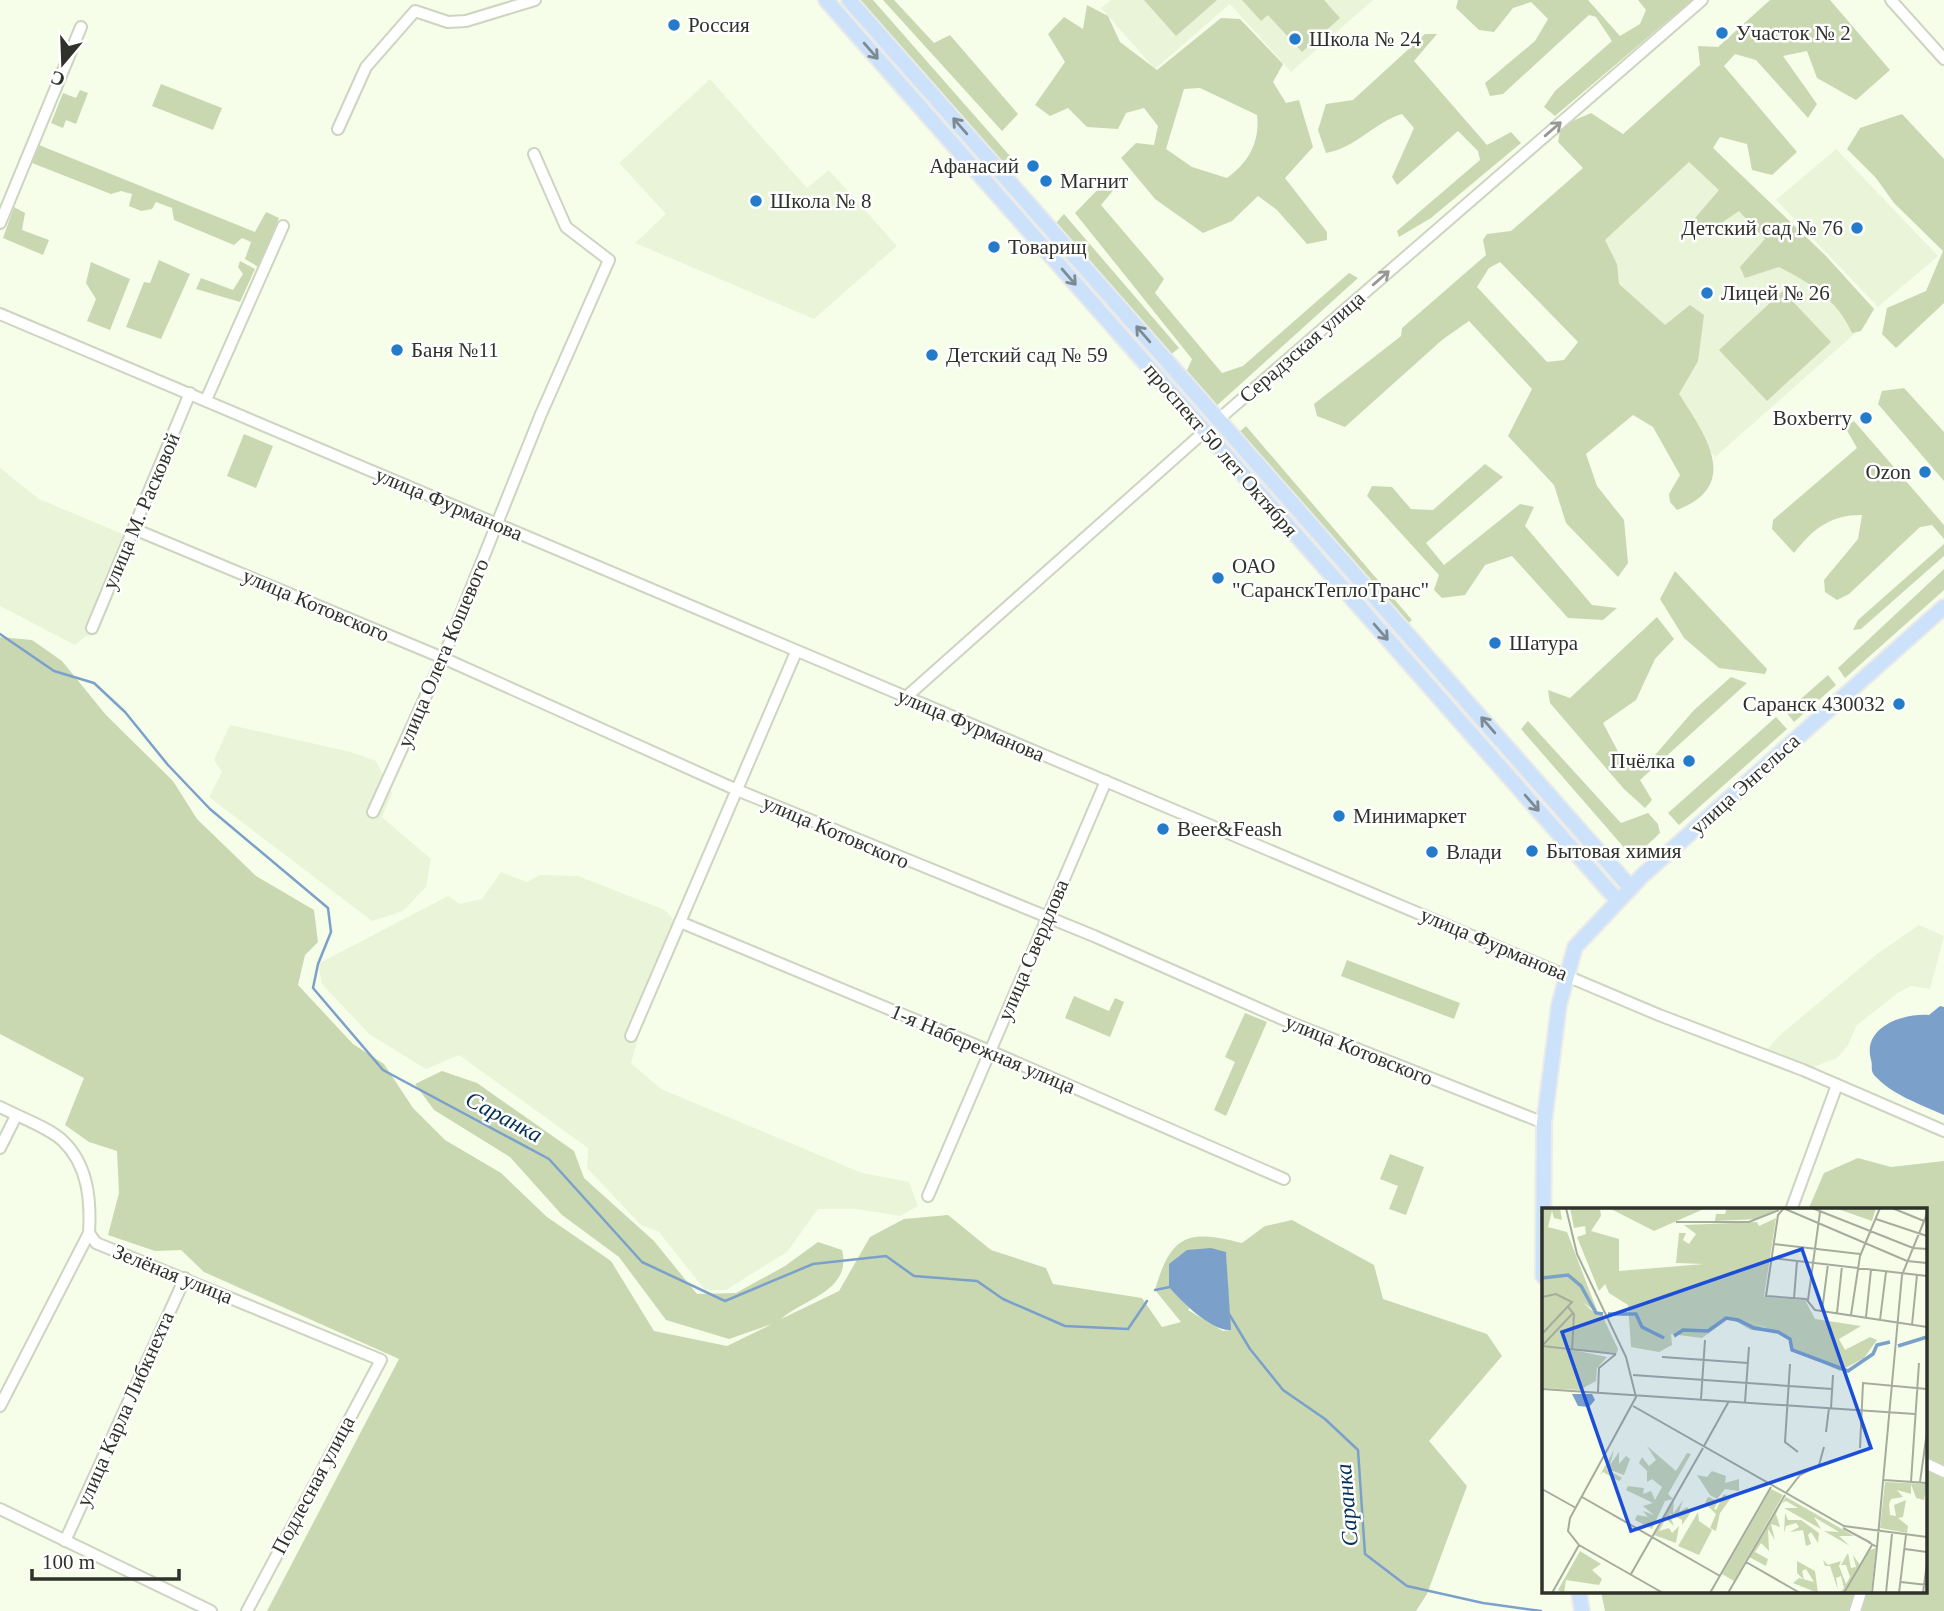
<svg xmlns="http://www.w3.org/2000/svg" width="1944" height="1611" font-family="'Times New Roman',serif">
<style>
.built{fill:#e9f4d8}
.green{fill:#c9d8b1;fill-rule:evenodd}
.water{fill:#7ba1ca}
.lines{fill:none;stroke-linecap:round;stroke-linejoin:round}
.stream{stroke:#7ba1ca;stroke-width:2.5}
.minor-casing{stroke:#cdd5c1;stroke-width:14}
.major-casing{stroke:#eaeaea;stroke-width:18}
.minor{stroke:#fff;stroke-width:10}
.major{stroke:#cbe2fa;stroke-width:14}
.oneway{stroke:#7d8a92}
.oneway2{stroke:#979894}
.poi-dot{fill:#247bc9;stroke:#fff;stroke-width:2.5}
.labels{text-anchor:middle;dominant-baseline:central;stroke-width:5;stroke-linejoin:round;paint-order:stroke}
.poi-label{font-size:21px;fill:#2f322a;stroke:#fff;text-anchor:start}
.street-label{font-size:21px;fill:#2f322a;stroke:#fff}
.water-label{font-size:23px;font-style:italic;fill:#022f56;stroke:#fff}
.inset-river{fill:none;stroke:#7ba1ca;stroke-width:3.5}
.inset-road{fill:none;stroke:#a6ac9d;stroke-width:2}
.view{fill:#1d4ed8;fill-opacity:0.15;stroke:#1d4ed8;stroke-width:3.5}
.inset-edge{fill:none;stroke:#2f322a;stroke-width:3.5}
</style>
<rect width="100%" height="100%" fill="#f6fee9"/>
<g class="built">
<path d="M1111,0H1373L1291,72L1230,4L1155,69L1101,8Z"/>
<path d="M710,79L807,188L829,170L897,246L814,319L635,243L666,214L619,163Z"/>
<path d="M1698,130L1868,322L1715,457L1545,264Z"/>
<path d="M1836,149L1938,256L1878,307L1776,200Z"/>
<path d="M0,468L39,499L137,540L97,635L86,636L75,645L0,606Z"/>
<path d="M230,725L351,752L376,761L392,793L382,817L431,859L426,887L403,911L372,921L209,797L222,772L214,760Z"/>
<path d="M501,872L527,882L540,875L578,876L665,910L684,932L643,1021L631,1063L661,1089L862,1173L909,1182L918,1206L900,1216L856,1209H818L787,1252L726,1290H705L659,1232L641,1225L587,1168L588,1148L459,1055L426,1069L369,1034L322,984L318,964L448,896L460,904L482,899Z"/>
<path d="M1919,925L1944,936L1930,989L1911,986L1899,992L1857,1025L1848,1045L1837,1058L1813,1067L1793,1064L1765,1052L1779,1036L1877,954Z"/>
</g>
<g class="green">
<path d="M858,0H873L1010,156L1002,163Z"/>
<path d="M883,0H894L934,43L950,35L1018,114L1002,131Z"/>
<path d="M1144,0H1217L1176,36Z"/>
<path d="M1242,0H1324L1340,18L1302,52L1268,15L1261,21Z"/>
<path d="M1458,0H1588L1620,36L1640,24L1646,10L1638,0H1692L1555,116L1544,107L1555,91L1612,41L1596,17L1589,15L1503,94L1490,96L1485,83L1535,41L1548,19L1531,2L1513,8L1494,32L1479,30L1456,8Z"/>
<path d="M1770,0H1830L1890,70L1856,100L1817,78L1807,51L1783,56L1817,104L1808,118L1756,60L1735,54L1724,66L1797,152L1772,175L1752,170L1747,144L1720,137L1713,148L1826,256L1874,309L1861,331L1852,333C1837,299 1810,283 1779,267L1745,278L1740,267L1765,239L1739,211L1701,237L1690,224L1719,190L1689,162L1605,240L1617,264L1619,284L1665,325L1690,305L1704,315L1698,361L1679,394C1704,433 1743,485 1677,510L1670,502L1669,494L1680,475L1653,427L1633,415L1586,454L1597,486L1624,520L1628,563L1618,577L1566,523L1554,485L1508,436L1532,389L1469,321L1442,340L1345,427L1317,416L1314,404L1401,336L1402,328L1486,255L1483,240L1487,234L1511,231L1583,168L1558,142L1561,126L1591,113L1623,134L1700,65L1698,46L1718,47ZM1500,262L1578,342L1564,360L1547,362L1477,287L1489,268Z"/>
<path d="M1087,5L1108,16L1120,42L1157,70L1221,18L1240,19L1283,64L1273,82L1286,103L1299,100L1313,147L1285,178L1327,232V240L1307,244L1277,210L1258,196L1232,221L1203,233L1155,199L1121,158L1136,143L1154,145L1158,126L1144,108L1126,113L1118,129L1087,127L1068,108L1050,116L1035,105L1065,62L1048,34L1064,17L1083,29ZM1200,88L1257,115C1260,142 1249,162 1227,178L1192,167L1166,149L1184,89Z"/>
<path d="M1425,34H1437L1414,61L1487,145L1511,132L1521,143L1431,218L1399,237L1397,231L1480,160L1478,151L1458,131L1397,185L1392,177L1414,128L1402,114C1373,123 1356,148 1326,153L1318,130L1326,104L1353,100Z"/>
<path d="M161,84L222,108L213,130L152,106Z"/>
<path d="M80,90L88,93L76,124L66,120L63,128L51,123L63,93L76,98Z"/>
<path d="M1902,114L1944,159V303L1896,348L1882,334L1887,308L1926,291L1943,251L1894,203L1876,178L1847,149L1860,128Z"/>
<path d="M39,145L255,232L266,212L279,218L260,268L245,259L251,242L242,238L234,245L174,220L172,208L156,202L152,209L141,211L129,206L132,194L121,191L111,194L32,163Z"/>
<path d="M1109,178L1116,187L1101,205L1164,279L1155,293L1222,373L1243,366L1349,273L1358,278L1214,408L1185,375L1192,359L1075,213Z"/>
<path d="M14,207L25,213L22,230L49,240L43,255L3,238Z"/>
<path d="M1064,214L1179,348L1168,357L1054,225Z"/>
<path d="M159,260L190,274L161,339L126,327L144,282L150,283Z"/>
<path d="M240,261L255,269L240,302L196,289L201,278L233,290L243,274L238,267Z"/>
<path d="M91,262L130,279L110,330L87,321L96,299L86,283Z"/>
<path d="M1783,291L1831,342L1767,401L1719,350Z"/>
<path d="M1904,388L1944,432V481L1878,404L1882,391Z"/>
<path d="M1854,421L1944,525V539L1932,525L1920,527L1849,594L1837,600L1825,592L1824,580L1858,539L1862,515C1830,515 1814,528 1794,553L1772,529L1773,520L1857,448L1845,427Z"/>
<path d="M1246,426L1412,620L1405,626L1238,433Z"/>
<path d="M244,434L273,446L256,488L227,476Z"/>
<path d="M1485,464L1503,477L1426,543L1444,565L1520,504L1534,507L1525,526L1592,605L1617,608L1603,620L1568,618L1512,556L1485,565L1465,595L1442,598L1434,590L1439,575L1367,496L1372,486L1392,487L1411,509L1433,510Z"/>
<path d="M1944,544V556L1861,629L1853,630L1858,620Z"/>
<path d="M1944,569V590L1845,678L1838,668Z"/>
<path d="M1675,571L1767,669L1765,674L1719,668L1684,638L1660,599Z"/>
<path d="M1657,617L1674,639L1655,659L1636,700L1603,723L1624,763L1643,769L1694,710L1731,677L1747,683L1640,780L1652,800L1645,808L1624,789L1550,703L1548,690L1570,698Z"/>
<path d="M0,637L32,640L62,661L106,715L173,781L197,819L256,876L314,910L318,942L305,955L298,985L353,1044L384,1064L413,1108L445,1140L501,1173L547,1217L611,1261L654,1331L727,1346L772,1324L729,1339L666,1320L619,1257L562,1215L510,1157L434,1110L415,1084L442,1071L477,1083L574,1151L584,1178L654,1241L697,1294L736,1293L785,1266L818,1242L842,1250C852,1291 805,1298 781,1319L839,1291L870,1237L904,1219L948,1215L991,1250L1046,1268L1053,1284L1142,1298L1162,1327L1181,1322L1155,1290C1171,1234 1188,1229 1242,1243L1265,1226L1292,1220L1374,1265L1383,1299L1487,1334L1502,1356L1429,1441L1467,1486L1427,1594L1416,1611H267L399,1359L204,1272L181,1250L155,1251L108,1235L119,1193L117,1151L89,1142L65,1125L84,1078L0,1034ZM1226,1252L1230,1330L1223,1331L1188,1310Z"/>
<path d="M1828,675L1836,685L1794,722L1786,712Z"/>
<path d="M1776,717L1787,729L1679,825L1668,813Z"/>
<path d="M1528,721L1621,823L1648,813L1658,824L1660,833L1643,849L1627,851L1521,729Z"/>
<path d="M1347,960L1460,1003L1454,1019L1341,976Z"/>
<path d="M1074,996L1109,1011L1115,998L1124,1002L1110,1037L1065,1018Z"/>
<path d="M1245,1013L1267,1022L1226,1116L1214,1110L1235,1062L1225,1057Z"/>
<path d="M1390,1154L1424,1167L1406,1215L1389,1209L1398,1186L1380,1179Z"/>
<path d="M1858,1158L1891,1167L1944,1161V1611H1855L1861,1592H1925V1210H1808L1824,1173Z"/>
<path d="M1601,1592H1859L1852,1611H1605Z"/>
</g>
<g class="water">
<path d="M1940,1006L1944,1007V1115C1920,1104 1892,1095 1874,1075C1870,1069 1873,1066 1871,1060C1862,1027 1903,1013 1929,1015Z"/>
<path d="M1211,1248L1226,1252L1231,1330C1212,1332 1181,1301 1169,1287V1264L1187,1250Z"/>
</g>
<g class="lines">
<g class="stream">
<path d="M0,634L54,671L94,683L125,712L168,765L210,809L328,908L331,932L318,964L313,988L383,1070L549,1159L642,1262L725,1301L813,1264L886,1256L914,1276L977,1281L1003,1299L1065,1326L1128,1329L1147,1301"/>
<path d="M1155,1290L1170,1287"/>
<path d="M1229,1314L1250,1349L1283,1390L1325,1419L1358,1450L1365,1554L1407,1586L1483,1603L1541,1611"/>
</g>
<defs>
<g id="minor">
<path d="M1891,0L1944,59"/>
<path d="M338,129L366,67L415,11L448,22L466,21L535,0"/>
<path d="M0,223L81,27"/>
<path d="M0,314L1659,1015L1803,1070L1944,1131"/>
<path d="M206,400L283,226"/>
<path d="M1219,419L1702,0"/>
<path d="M134,529L443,658L737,790L1094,936L1289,1022L1544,1123"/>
<path d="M92,628L190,393"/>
<path d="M905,698L1205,431"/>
<path d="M373,812L443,658L541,414L609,260L566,227L534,154"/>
<path d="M680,922L990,1051L1284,1179"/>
<path d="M631,1036L796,652"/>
<path d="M0,1107C17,1116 50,1128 63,1141C88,1165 91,1200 89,1233L96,1243L381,1360L247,1611"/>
<path d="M0,1148L16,1116"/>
<path d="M928,1196L1106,781"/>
<path d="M1791,1210L1837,1085"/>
<path d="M0,1406L89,1233"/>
<path d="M1925,1463L1944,1472"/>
<path d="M0,1509L211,1611"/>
<path d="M65,1541L185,1278"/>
<path d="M1855,1611L1861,1592"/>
</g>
<g id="major">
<path d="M826,0L1617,900"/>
<path d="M849,0L1630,887"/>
<path d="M1543,1276L1544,1123L1559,1005L1575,947L1642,876L1944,607"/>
<path d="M1579,1592L1582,1611"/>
</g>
</defs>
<use href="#minor" class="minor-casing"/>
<use href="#major" class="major-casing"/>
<use href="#minor" class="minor"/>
<use href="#major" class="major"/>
</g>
<defs><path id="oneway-shaft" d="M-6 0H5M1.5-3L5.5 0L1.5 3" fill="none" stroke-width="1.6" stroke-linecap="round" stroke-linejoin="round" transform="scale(1.75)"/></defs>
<g class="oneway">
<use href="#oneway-shaft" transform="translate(871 51) rotate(49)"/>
<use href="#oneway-shaft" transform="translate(960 126) rotate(-131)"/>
<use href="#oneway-shaft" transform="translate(1069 277) rotate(49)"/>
<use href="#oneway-shaft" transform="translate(1143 334) rotate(-131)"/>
<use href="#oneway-shaft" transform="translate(1381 632) rotate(49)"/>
<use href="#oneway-shaft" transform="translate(1488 725) rotate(-131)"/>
<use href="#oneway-shaft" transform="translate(1532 803) rotate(49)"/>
</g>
<g class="oneway2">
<use href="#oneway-shaft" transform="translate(1553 129) rotate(-41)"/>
<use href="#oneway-shaft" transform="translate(1381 278) rotate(-41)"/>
</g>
<g class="poi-dot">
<circle cx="674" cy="25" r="7"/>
<circle cx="1722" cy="33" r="7"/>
<circle cx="1295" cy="39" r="7"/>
<circle cx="1033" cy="166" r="7"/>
<circle cx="1046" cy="181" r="7"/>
<circle cx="756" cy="201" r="7"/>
<circle cx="1857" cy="228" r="7"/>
<circle cx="994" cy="247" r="7"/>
<circle cx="1707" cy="293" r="7"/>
<circle cx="397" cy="350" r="7"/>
<circle cx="932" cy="355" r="7"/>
<circle cx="1866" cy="418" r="7"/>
<circle cx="1925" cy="472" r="7"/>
<circle cx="1218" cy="578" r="7"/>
<circle cx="1495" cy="643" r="7"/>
<circle cx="1899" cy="704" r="7"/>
<circle cx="1689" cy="761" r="7"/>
<circle cx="1339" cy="816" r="7"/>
<circle cx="1163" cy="829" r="7"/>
<circle cx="1532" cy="851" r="7"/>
<circle cx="1432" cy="852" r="7"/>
</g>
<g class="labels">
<g class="poi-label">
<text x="688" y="25">Россия</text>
<text x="1736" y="33">Участок № 2</text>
<text x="1309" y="39">Школа № 24</text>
<text x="1019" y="166" text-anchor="end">Афанасий</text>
<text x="1060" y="181">Магнит</text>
<text x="770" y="201">Школа № 8</text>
<text x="1843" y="228" text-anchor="end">Детский сад № 76</text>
<text x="1008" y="247">Товарищ</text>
<text x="1721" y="293">Лицей № 26</text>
<text x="411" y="350">Баня №11</text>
<text x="946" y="355">Детский сад № 59</text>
<text x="1852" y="418" text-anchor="end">Boxberry</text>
<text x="1911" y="472" text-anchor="end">Ozon</text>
<text x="1232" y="566">ОАО<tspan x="1232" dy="24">"СаранскТеплоТранс"</tspan></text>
<text x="1509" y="643">Шатура</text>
<text x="1885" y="704" text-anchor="end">Саранск 430032</text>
<text x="1675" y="761" text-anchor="end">Пчёлка</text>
<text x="1353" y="816">Минимаркет</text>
<text x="1177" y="829">Beer&amp;Feash</text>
<text x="1546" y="851">Бытовая химия</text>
<text x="1446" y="852">Влади</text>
</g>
<g class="street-label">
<text transform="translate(1302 347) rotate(-41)">Серадзская улица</text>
<text transform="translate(1221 450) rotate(49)">проспект 50 лет Октября</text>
<text transform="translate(449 504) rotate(23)">улица Фурманова</text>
<text transform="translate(141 511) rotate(-67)">улица М. Расковой</text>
<text transform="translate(316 605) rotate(23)">улица Котовского</text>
<text transform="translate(443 653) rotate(-67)">улица Олега Кошевого</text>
<text transform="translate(971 725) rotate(23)">улица Фурманова</text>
<text transform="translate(1745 784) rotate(-42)">улица Энгельса</text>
<text transform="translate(836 832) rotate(23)">улица Котовского</text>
<text transform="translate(1494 944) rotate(23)">улица Фурманова</text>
<text transform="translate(1033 950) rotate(-67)">улица Свердлова</text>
<text transform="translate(983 1049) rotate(23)">1-я Набережная улица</text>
<text transform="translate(1359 1050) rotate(22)">улица Котовского</text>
<text transform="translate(173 1274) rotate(22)">Зелёная улица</text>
<text transform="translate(125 1409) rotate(-66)">улица Карла Либкнехта</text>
<text transform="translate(313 1485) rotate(-62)">Подлесная улица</text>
</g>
<g class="water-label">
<text transform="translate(504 1117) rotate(28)">Саранка</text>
<text transform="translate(1347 1505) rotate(-95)">Саранка</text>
</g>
</g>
<g transform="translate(1542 1208)">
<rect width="385" height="385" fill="#f6fee9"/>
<path d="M0,0H18L20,12L12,10L10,3L6,19L25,24L56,105L40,94L54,106L60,107L76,141L75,145L31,142L65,149L55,160L54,173L38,182L0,180ZM28,0H58L59,8L49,23L77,31V63L162,56L134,55L137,25H144L141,32L147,36L154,26L142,17L215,14L217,18L234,10L222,89L263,92L273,111L319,118L297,131L303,142L328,129L335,132L322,150L298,163L251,141L247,129L201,111L232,124L209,122L188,110L160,130L129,126L130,137L117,144L89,139L86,97L67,85L63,76L57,83L35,29L44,26L43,18L32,20ZM67,0H164L112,23ZM185,0H237L216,11L173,13L174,6H183ZM293,0H334L330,13ZM105,238L134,263L145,245L149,246L126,286L131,291L123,293L110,321L93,312L95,307L106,309L101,303L112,307L101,298L111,295L84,282L86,278L102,280L101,286L109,283L113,292L120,279L110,271L105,274V263L97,255L100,249L107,258L114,252ZM72,242L68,257L77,244V256L84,248L88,251L82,267L63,260L80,270L77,273L61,264L58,267ZM170,263L184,268L183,275L197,271V283L183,281L175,291L168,287L155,267L165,269ZM343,274L385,276L382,292L374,290L369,276V286L355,282L361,289L349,291L347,296L348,307L354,308L352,297L364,292L361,309L356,310L366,318L365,325L338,320ZM229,281L241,287L192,373L180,366ZM182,286L189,290L178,305L174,323L168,320L174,306L163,295L166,289L176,293L172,301L174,302ZM244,289L312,328H297L308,338L282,323L297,324L272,309L279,321L242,300H256L244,293L240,295ZM132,292L131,306L141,292L137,304L145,299L149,304L140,317V312L127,305L132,318L124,311L117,323L127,320L130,325L137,318L134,335L112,327ZM238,297L234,306L238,319L229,316L233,332L226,321L227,343L219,335L213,344L226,351L224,358L207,349ZM156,304L157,313L170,322L157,347L136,338ZM243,305L246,312H259L277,325L276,335L269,324L266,327L269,336L264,338L261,322L248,324L257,319L254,315L244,318L242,325ZM334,340L329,385H303L328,342ZM38,343L59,356L50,362L60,371L57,377L24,372L22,385L16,382ZM306,345L309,360L314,359L311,347L318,357L302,385H298L302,380L299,368L294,370L296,382L288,358H283L281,352L286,357L299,353L297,358L304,376L308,369L304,357H299ZM255,353L273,363L276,385L251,375L257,370L272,374L264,361L260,363L262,372L255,365Z" fill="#c9d8b1"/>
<path d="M30,186H50L53,192L47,199L36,198Z" fill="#7ba1ca"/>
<path class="inset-river" d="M0,70L26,67L39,78L54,105L61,106M66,106H94L100,119L122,130M132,128L141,122L166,123L184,110L196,112L212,120L236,124L248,131L250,142L306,163L331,146L335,137L348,134M356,138L385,129"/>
<path class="inset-road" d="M24,0L35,46L84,149L94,189L28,310L26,323L37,337L121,385M241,0L365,53L385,55M270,0L371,40L385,41M350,0L382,13M241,1L236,7L224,88L264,91L273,102L385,119M334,11L385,28M134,14H207L237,2M232,36L318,46M230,50L385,68M0,89L14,86L30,94L0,126M252,90L255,53M266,92L278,4M26,99L32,106L30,142M280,103L286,56M295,105L300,58M309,107L318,48L338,0M324,109L329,62M338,112L344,64M370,117L375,67M0,138L74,146M0,138L31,105M120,149L206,155M248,156L243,234L256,244M91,167L290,181M0,181L373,206M56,184L57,160L74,146M159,191L163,132M203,194L207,139M91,198L302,318L385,329M289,200L291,167M284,224L287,200M162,238L187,193M318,240L321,175L385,181M342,272L385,275M369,274L377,155M378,274L385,224M0,281L34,300M244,285L258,267L277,257L282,239M40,289L178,368M301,320L329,335M326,334L335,339L360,67L385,6M363,341L385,344M204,354L258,385M89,366L161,240M359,374L385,377M10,385L37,337M168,385L229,279M186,385L243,287M302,385L330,337M330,385L335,339M344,385L350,326M357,385L364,327M381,385L385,355"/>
<path class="view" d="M260,41L329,240L89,323L20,124Z"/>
<rect width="385" height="385" class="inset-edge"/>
</g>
<g transform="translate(63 63) rotate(199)" stroke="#ffffff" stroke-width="5" paint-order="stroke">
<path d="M0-5L12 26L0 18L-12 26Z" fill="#2f322a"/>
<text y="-10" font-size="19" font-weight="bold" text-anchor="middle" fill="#2f322a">С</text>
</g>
<path d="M32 1569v10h147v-10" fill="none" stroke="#2f322a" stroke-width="3.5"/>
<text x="42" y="1569" font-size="21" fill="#2f322a" stroke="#ffffff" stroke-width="5" paint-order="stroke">100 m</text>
</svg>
